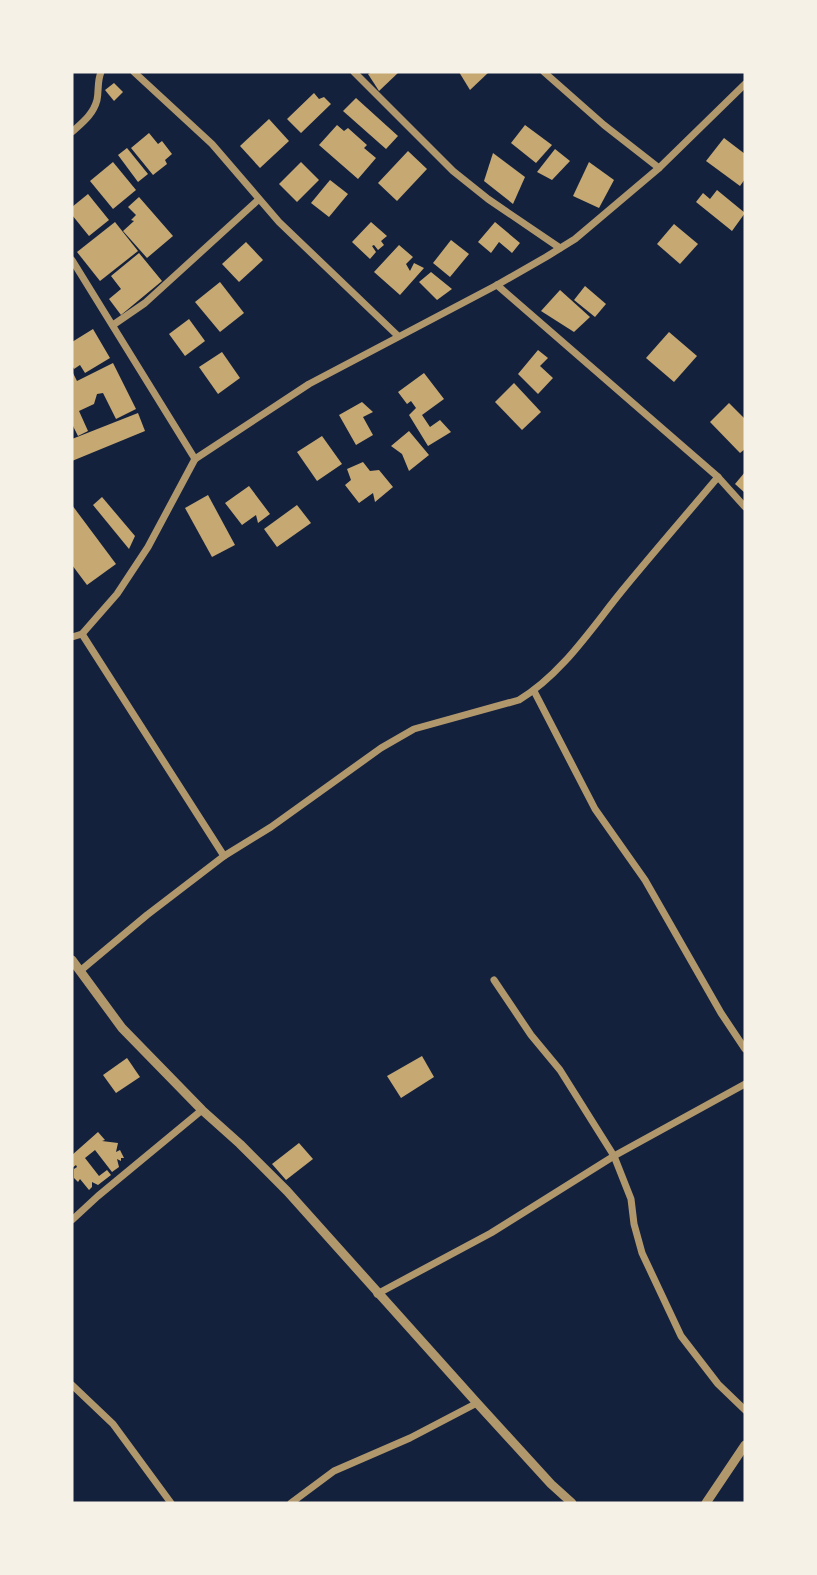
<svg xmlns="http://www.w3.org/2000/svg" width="817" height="1575" font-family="'Sofia Sans Condensed',sans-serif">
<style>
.building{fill:#c6a872}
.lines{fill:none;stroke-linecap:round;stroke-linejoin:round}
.minor{stroke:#b1986c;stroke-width:7}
.tertiary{stroke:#b1986c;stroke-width:9}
</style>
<rect width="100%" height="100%" fill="#14213d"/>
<g class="building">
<path d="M372,72H399L379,91L368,74Z"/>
<path d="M459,72H489L470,90Z"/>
<path d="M114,83L123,92L114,101L105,90Z"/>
<path d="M314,93L319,99L324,97L331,104L301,133L287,119Z"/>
<path d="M356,98L398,136L386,149L343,111Z"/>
<path d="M269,119L289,141L260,168L240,146Z"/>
<path d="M337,125L344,131L348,128L367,145L364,148L376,158L358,179L319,145Z"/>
<path d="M525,125L552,145L536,163L511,143Z"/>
<path d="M149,133L158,144L162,141L172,154L165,160L167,164L153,175L131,148Z"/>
<path d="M724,138L745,154V179L740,186L706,161Z"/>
<path d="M127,148L148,174L138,182L118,155Z"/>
<path d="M555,149L570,161L552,180L537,172Z"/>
<path d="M408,151L427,169L397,201L378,183Z"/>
<path d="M493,153L525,177L513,204L484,181Z"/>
<path d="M113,162L136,190L113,209L90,181Z"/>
<path d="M301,162L319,180L297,202L279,184Z"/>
<path d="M589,162L614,180L599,208L573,196Z"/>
<path d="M330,180L348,194L329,217L311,203Z"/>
<path d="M717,190L745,213L732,231L696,202L703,193L710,199Z"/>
<path d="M88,194L109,220L89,236L72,215V207Z"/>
<path d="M139,197L173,236L147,258L123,231L134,221L131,220L136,215L128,207Z"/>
<path d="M115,222L138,251L100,281L77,252Z"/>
<path d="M371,222L387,236L381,241L384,245L378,250L374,245L372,246L376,252L370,259L352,242Z"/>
<path d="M495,222L520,243L512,253L499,242L491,253L478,242Z"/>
<path d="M674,224L698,244L680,264L657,244Z"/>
<path d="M451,240L469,254L450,277L433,263Z"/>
<path d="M246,242L263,260L239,282L222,264Z"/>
<path d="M399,245L413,257L406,264L410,271L414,263L424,268L400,295L374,272Z"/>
<path d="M139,253L162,281L121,315L109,299L121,289L111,276Z"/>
<path d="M431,272L452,289L437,300L419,282Z"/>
<path d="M220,282L244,313L220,332L195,302Z"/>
<path d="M585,286L606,304L595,317L574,300Z"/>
<path d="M560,290L590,317L574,332L541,311Z"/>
<path d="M189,319L205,341L185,356L169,334Z"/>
<path d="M93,329L110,358L85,373L80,365L74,369L72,365V342Z"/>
<path d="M669,332L697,356L674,382L646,358Z"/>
<path d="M538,350L548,358L540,366L553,378L538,394L518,374Z"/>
<path d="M222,352L240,378L218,394L199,367Z"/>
<path d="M113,363L136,409L116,419L103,393L97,394L94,404L79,411L88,431L78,436L72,424V371L77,381Z"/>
<path d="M424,373L444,399L422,415L430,427L440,420L451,432L428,446L409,415L416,408L411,401L407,404L398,392Z"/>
<path d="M514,383L541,412L522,430L495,402Z"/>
<path d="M362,402L373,412L363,417L373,435L356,445L339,415Z"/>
<path d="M729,403L745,419V449L740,453L710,422Z"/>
<path d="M138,413L145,431L72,461V439Z"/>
<path d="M409,431L429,455L409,471L402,454L391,446Z"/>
<path d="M322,436L342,464L317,481L297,452Z"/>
<path d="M363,462L370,471L379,470L393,487L375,502L373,493L359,503L345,485L351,480L347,469Z"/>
<path d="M745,472V493L735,484Z"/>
<path d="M249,486L270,514L258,523L256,515L242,525L225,503Z"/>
<path d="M208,495L235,545L212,557L185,508Z"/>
<path d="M102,497L135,536L129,549L93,505Z"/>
<path d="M72,505L116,564L87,585L72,565Z"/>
<path d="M297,505L311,523L277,547L264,529Z"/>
<path d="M422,1056L434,1077L401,1098L387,1076Z"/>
<path d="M127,1058L140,1077L116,1093L103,1075Z"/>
<path d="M98,1132L105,1140L102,1141L118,1143L116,1152L120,1150L124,1158H121V1161L117,1159L119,1167L112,1172L95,1150L85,1158L99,1176L107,1170L111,1175L98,1185L92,1182V1187L89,1190L80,1179L78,1182L74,1178V1169L77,1167L76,1165L72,1168V1155Z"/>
<path d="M299,1143L313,1159L286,1180L272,1164Z"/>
</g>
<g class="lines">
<g class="minor">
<path d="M134,72L212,144L279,222L397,335"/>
<path d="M354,72L453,171L488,199L560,248"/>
<path d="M544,72L604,125L659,168L745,84"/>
<path d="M72,132C82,123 93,115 97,100C99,90 97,82 101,72"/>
<path d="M72,260L195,459"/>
<path d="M497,285L718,477L745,507"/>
<path d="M113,325L145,303L258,200"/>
<path d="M82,634L224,856"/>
<path d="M72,637L82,634L117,594L148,547L195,459L309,384L497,285L546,257L575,239L659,168"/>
<path d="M534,691L595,809L645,880L721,1013L745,1049"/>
<path d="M80,971L147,915L224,856L271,827L381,748L414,729L519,700C561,675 591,629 621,592C653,553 686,515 718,477"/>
<path d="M494,980L531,1035L560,1070L614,1156L631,1199L634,1224L642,1253L681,1336L718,1384L745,1410"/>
<path d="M72,1220L98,1196L202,1110"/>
<path d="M377,1294L491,1233L614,1156L745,1084"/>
<path d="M72,1385L113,1424L171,1503"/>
<path d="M291,1503L334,1471L410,1438L477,1403"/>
</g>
<g class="tertiary">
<path d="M72,960L122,1028L202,1110L240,1144L287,1191L477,1403L551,1484L572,1503"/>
<path d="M706,1503L745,1445"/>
</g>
</g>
<rect width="817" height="1575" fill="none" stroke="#f6f1e7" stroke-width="147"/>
</svg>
